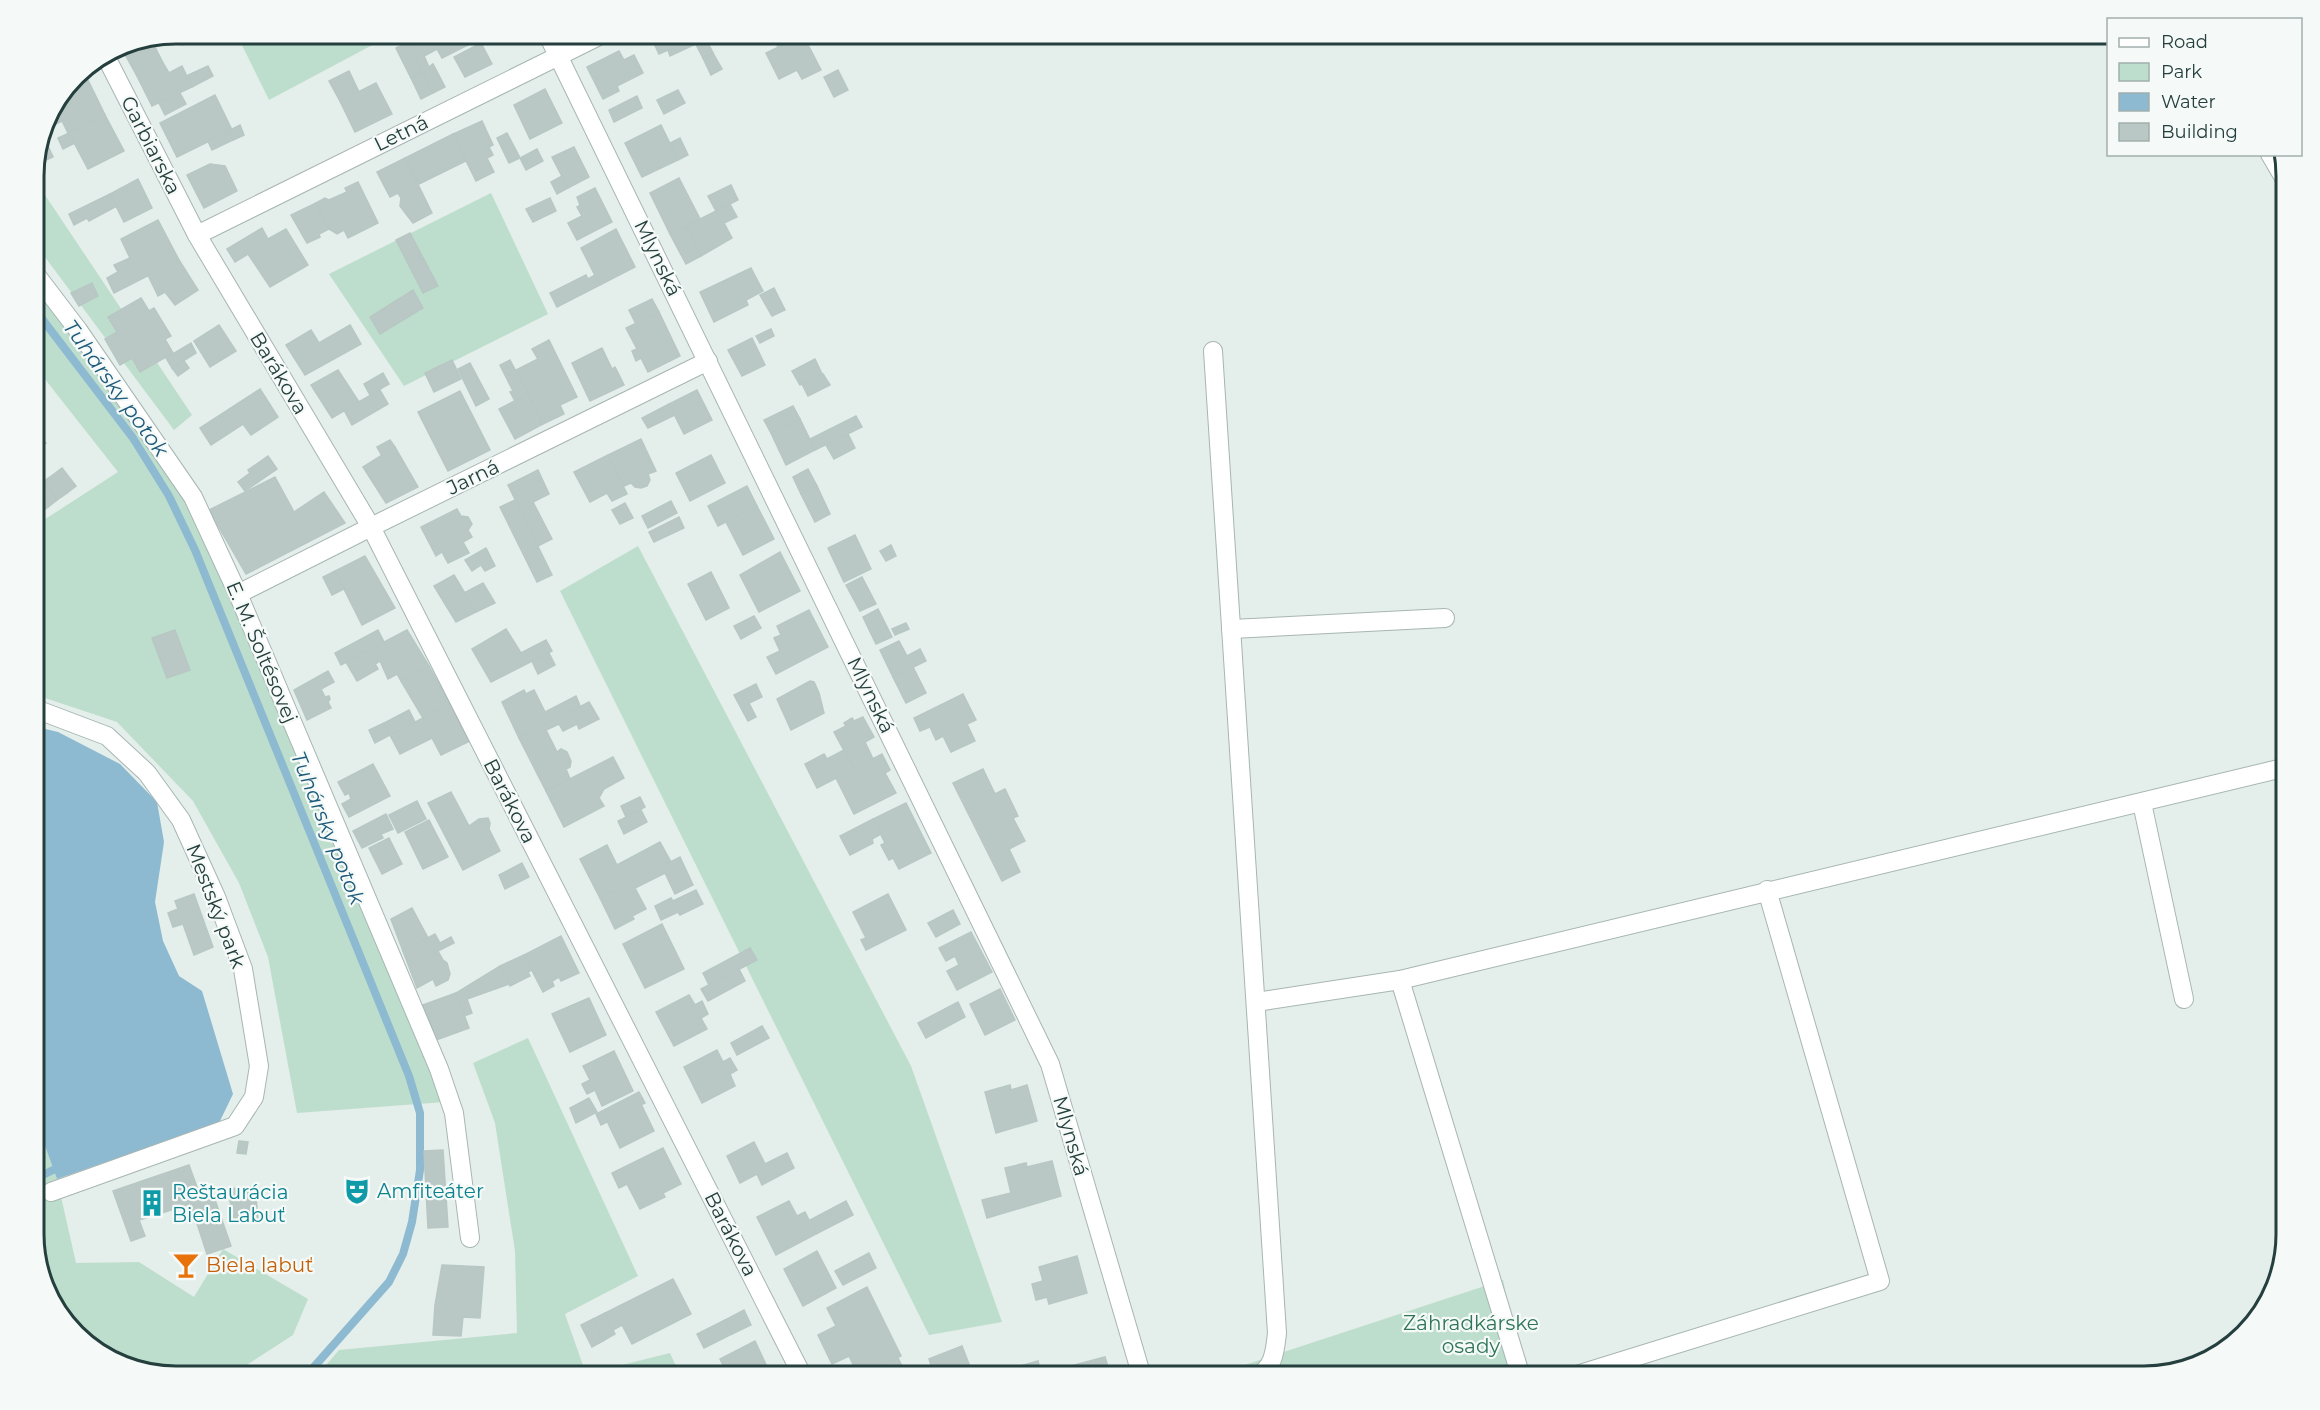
<svg xmlns="http://www.w3.org/2000/svg" width="2320" height="1410" font-family="Montserrat,sans-serif">
<style>
.green{fill:#bedecd}
.water{fill:#8dbad1}
.lines{fill:none;stroke-linecap:round;stroke-linejoin:round}
.stream{stroke:#8dbad1;stroke-width:8}
.building{fill:#bac8c5;stroke:#b7c7c4;stroke-width:1.5}
.minor-casing{stroke:#a7b6b3;stroke-width:20}
.minor{stroke:#fff;stroke-width:18}
.labels{text-anchor:middle;dominant-baseline:central;stroke-width:4.5;stroke-linejoin:round;paint-order:stroke}
.street-label{font-size:20px;fill:#243f3d;stroke:#f5faf8}
.culture-label{font-size:20px;fill:#0d838f;stroke:#f5faf8;text-anchor:start}
.food-label{font-size:20px;fill:#c56008;stroke:#f5faf8;text-anchor:start}
.park-label{font-size:20px;fill:#2e7657;stroke:#f5faf8}
.water-label{font-size:21px;font-style:italic;fill:#1e5a7b;stroke:#f5faf8}
.rim{fill:none;stroke:#243f3d;stroke-width:3}
</style>
<rect width="100%" height="100%" fill="#e4eeeb"/>
<g class="green">
<path d="M236,33H395L269,100Z"/>
<path d="M33,177L192,415L174,430L33,241Z"/>
<path d="M491,193L548,314L404,386L329,274Z"/>
<path d="M33,278L187,487L445,1102L297,1113L268,957L239,883L193,801L117,722L33,694V527L118,472L33,364Z"/>
<path d="M638,546L911,1066L1002,1322L929,1335L560,591Z"/>
<path d="M528,1038L638,1276L565,1314L586,1374L670,1353L681,1377H316L339,1350L517,1333L515,1251L495,1123L473,1063Z"/>
<path d="M33,1113L57,1179L76,1263L139,1262L194,1297L223,1249L308,1299L293,1335L228,1377H176L104,1358L52,1306L33,1243Z"/>
<path d="M1503,1280L1524,1377H1208Z"/>
</g>
<path class="water" d="M33,726L58,732L120,764L157,802L164,842L155,902L163,941L179,976L202,991L233,1094L219,1123L57,1179L33,1113Z"/>
<g class="lines">
<g class="stream">
<path d="M33,307L133,438L169,496L195,550L409,1076L420,1113V1170L412,1222L403,1254L389,1282L305,1377"/>
<path d="M33,1180L53,1170"/>
</g>
</g>
<g class="building">
<path d="M176,33H204L205,34L182,45Z"/>
<path d="M425,33H462L468,45L442,58L437,49L424,56L429,67L433,64L445,87L433,93L408,42Z"/>
<path d="M655,33H690L696,44L670,56L668,50L659,54L650,35Z"/>
<path d="M690,33H723L707,41L713,53L703,58Z"/>
<path d="M763,33H802L803,35L778,47L773,38L767,41Z"/>
<path d="M803,35L821,70L802,79L797,70L779,79L766,53Z"/>
<path d="M163,36L164,38L126,56L121,44Z"/>
<path d="M408,42L423,73L411,78L396,48Z"/>
<path d="M153,43L163,63L137,76L126,56Z"/>
<path d="M481,43L492,64L465,77L454,57Z"/>
<path d="M619,51L624,60L634,55L643,73L617,86L619,91L603,99L587,67Z"/>
<path d="M713,53L722,69L711,75L703,58Z"/>
<path d="M163,63L169,73L182,66L192,87L152,106L137,76Z"/>
<path d="M208,66L213,76L192,87L186,76Z"/>
<path d="M838,70L848,90L834,97L824,77Z"/>
<path d="M349,71L359,92L340,101L329,81Z"/>
<path d="M423,73L433,93L421,99L411,78Z"/>
<path d="M87,78L105,115L68,133L62,121L56,124L50,112L55,108L54,106L65,89Z"/>
<path d="M376,83L392,114L355,132L340,101Z"/>
<path d="M545,89L562,123L530,139L514,105Z"/>
<path d="M678,90L685,103L664,114L657,100Z"/>
<path d="M180,93L186,104L165,115L159,103Z"/>
<path d="M215,95L232,130L177,157L160,123Z"/>
<path d="M637,96L642,108L614,122L609,110Z"/>
<path d="M105,115L124,151L88,169L69,133Z"/>
<path d="M482,121L493,145L489,147L493,155L487,158L494,172L476,181L453,134Z"/>
<path d="M240,125L244,135L233,140L228,131Z"/>
<path d="M661,125L678,160L642,177L625,143Z"/>
<path d="M228,131L233,140L212,150L208,141Z"/>
<path d="M69,133L75,143L63,149L58,138Z"/>
<path d="M507,133L520,158L509,163L497,138Z"/>
<path d="M453,134L466,161L419,184L405,158Z"/>
<path d="M680,138L688,155L678,160L670,143Z"/>
<path d="M47,144L53,157L33,166L38,148Z"/>
<path d="M574,147L589,177L568,188L552,157Z"/>
<path d="M537,149L543,161L526,170L520,158Z"/>
<path d="M405,158L432,213L413,223L400,206L401,198L398,193L390,197L377,172Z"/>
<path d="M210,164L225,166L237,191L204,208L187,175Z"/>
<path d="M562,176L568,188L557,194L551,182Z"/>
<path d="M679,178L700,219L670,234L650,193Z"/>
<path d="M138,179L152,208L124,222L110,194Z"/>
<path d="M358,182L378,223L348,238L344,230L337,234L329,229L316,203L325,198L329,200L347,192L345,188Z"/>
<path d="M731,185L738,200L716,211L708,196Z"/>
<path d="M595,188L612,222L577,240L568,223L582,216L577,207L580,205L577,197Z"/>
<path d="M110,194L117,206L89,221L87,218L74,225L69,214Z"/>
<path d="M550,198L556,211L533,222L526,209Z"/>
<path d="M316,203L329,229L319,234L320,237L307,243L291,215Z"/>
<path d="M730,204L737,217L724,223L732,238L701,256L686,226Z"/>
<path d="M158,220L179,260L114,293L107,278L118,272L114,265L130,258L121,239Z"/>
<path d="M686,226L701,256L686,264L670,234Z"/>
<path d="M262,228L268,239L286,229L308,265L270,287L248,254L235,262L227,249Z"/>
<path d="M616,229L635,267L600,285L581,248Z"/>
<path d="M410,233L438,286L423,293L396,240Z"/>
<path d="M179,260L198,290L175,305L165,292L158,296L148,275Z"/>
<path d="M751,268L763,291L746,300L748,305L714,322L700,292Z"/>
<path d="M586,275L588,279L595,275L600,285L557,307L550,293Z"/>
<path d="M92,283L98,296L79,306L71,293Z"/>
<path d="M774,288L785,310L772,316L760,295Z"/>
<path d="M413,290L423,308L380,334L370,317Z"/>
<path d="M141,298L149,311L154,308L171,336L165,339L173,353L140,372L132,358L120,365L105,339L117,332L108,317Z"/>
<path d="M652,299L659,312L636,324L629,310Z"/>
<path d="M659,312L680,356L648,372L641,358L636,361L632,351L637,349L626,328Z"/>
<path d="M219,325L236,351L210,367L194,341Z"/>
<path d="M350,325L361,344L305,375L286,345L311,330L319,343Z"/>
<path d="M771,329L774,336L760,343L756,336Z"/>
<path d="M752,338L765,365L742,376L728,350Z"/>
<path d="M549,340L577,397L560,405L564,414L543,424L516,370L538,359L532,349Z"/>
<path d="M191,343L196,353L172,368L166,358Z"/>
<path d="M602,348L612,369L615,367L624,385L590,401L572,363Z"/>
<path d="M815,359L822,374L800,385L792,371Z"/>
<path d="M452,360L461,379L434,392L425,373Z"/>
<path d="M510,360L528,394L515,401L510,392L513,391L500,365Z"/>
<path d="M184,361L189,368L178,376L172,368Z"/>
<path d="M470,363L489,399L476,406L458,369Z"/>
<path d="M338,370L359,402L332,418L311,385Z"/>
<path d="M383,373L389,384L370,395L364,384Z"/>
<path d="M823,374L830,385L808,396L802,384Z"/>
<path d="M260,389L278,417L251,435L243,424L211,445L200,428Z"/>
<path d="M380,390L388,404L352,425L344,410Z"/>
<path d="M697,390L712,420L684,434L669,404Z"/>
<path d="M460,391L490,450L448,471L418,412Z"/>
<path d="M528,394L543,424L515,439L499,409Z"/>
<path d="M669,404L675,415L648,428L642,418Z"/>
<path d="M793,406L800,419L771,433L764,420Z"/>
<path d="M856,416L862,427L815,450L810,439Z"/>
<path d="M800,419L815,450L786,465L771,433Z"/>
<path d="M33,427L46,443L36,450L33,447Z"/>
<path d="M848,434L855,448L834,459L826,445Z"/>
<path d="M641,439L656,471L648,474L650,480L647,486L641,488L635,487L631,483L624,486L608,455Z"/>
<path d="M390,440L395,447L382,456L377,447Z"/>
<path d="M395,447L418,487L386,503L363,467Z"/>
<path d="M608,455L627,494L612,501L607,493L590,502L574,472Z"/>
<path d="M711,455L725,483L690,501L676,473Z"/>
<path d="M268,456L277,469L245,491L238,482L250,473L248,470Z"/>
<path d="M62,468L76,486L67,493L53,475Z"/>
<path d="M808,469L817,486L801,494L793,477Z"/>
<path d="M538,470L549,494L533,502L552,539L538,546L508,485Z"/>
<path d="M53,475L67,493L57,500L44,481Z"/>
<path d="M275,477L294,512L324,492L345,523L246,574L209,510Z"/>
<path d="M44,481L57,500L48,507L34,488Z"/>
<path d="M747,486L757,506L718,526L708,506Z"/>
<path d="M817,486L830,514L815,522L801,494Z"/>
<path d="M34,488L48,507L39,514L33,506Z"/>
<path d="M515,500L552,575L537,582L500,507Z"/>
<path d="M671,501L677,513L648,528L642,516Z"/>
<path d="M625,503L633,518L620,524L612,510Z"/>
<path d="M757,506L774,539L743,555L726,522Z"/>
<path d="M457,509L461,516L468,517L472,524L468,530L472,537L463,542L469,553L448,563L442,552L436,556L421,527Z"/>
<path d="M679,517L684,528L654,542L649,532Z"/>
<path d="M855,535L871,569L844,582L828,548Z"/>
<path d="M891,545L896,556L886,561L880,551Z"/>
<path d="M486,548L495,566L485,571L481,565L472,571L465,560Z"/>
<path d="M780,552L800,591L759,612L740,575Z"/>
<path d="M365,556L395,608L362,625L335,571Z"/>
<path d="M335,571L344,589L332,595L323,577Z"/>
<path d="M711,572L729,608L706,620L688,584Z"/>
<path d="M454,575L476,612L456,622L434,586Z"/>
<path d="M862,577L876,604L860,611L846,585Z"/>
<path d="M483,583L495,603L476,612L464,593Z"/>
<path d="M878,609L892,637L876,644L863,617Z"/>
<path d="M809,610L828,647L776,674L767,657L780,651L774,638L781,635L777,626Z"/>
<path d="M754,616L761,628L741,639L734,626Z"/>
<path d="M906,623L909,629L895,635L892,629Z"/>
<path d="M506,629L521,653L546,640L552,651L491,682L472,649Z"/>
<path d="M175,630L190,670L167,678L152,638Z"/>
<path d="M378,630L384,642L341,665L335,653Z"/>
<path d="M407,630L429,666L401,681L397,674L388,679L380,661L375,664L378,669L357,681L346,662Z"/>
<path d="M899,641L907,656L920,649L926,661L893,677L880,650Z"/>
<path d="M549,653L555,665L538,674L532,661Z"/>
<path d="M429,666L450,704L423,718L401,681Z"/>
<path d="M913,667L926,693L906,703L893,677Z"/>
<path d="M328,671L334,682L321,689L325,697L329,696L330,699L328,702L331,708L307,720L294,690Z"/>
<path d="M810,681L814,682L819,693L824,713L791,730L777,699Z"/>
<path d="M756,684L762,697L749,703L756,717L748,721L734,695Z"/>
<path d="M524,690L526,694L534,690L550,722L519,738L502,702Z"/>
<path d="M963,694L976,720L967,724L975,741L951,752L943,736L936,740L930,727L920,731L914,718Z"/>
<path d="M576,696L580,706L550,722L545,712Z"/>
<path d="M589,702L599,719L579,729L577,724L563,731L559,724L546,730L557,752L561,749L567,752L571,761L570,767L566,769L570,779L546,791L519,738Z"/>
<path d="M450,704L470,741L441,755L432,738L400,754L390,735Z"/>
<path d="M409,710L415,722L390,735L384,723Z"/>
<path d="M863,717L874,737L865,742L873,759L854,769L834,732L846,726L844,723L852,718L854,721Z"/>
<path d="M384,723L390,735L375,743L369,730Z"/>
<path d="M844,750L854,769L817,788L805,764L824,754L827,759Z"/>
<path d="M882,754L890,770L885,773L896,793L854,814L836,778Z"/>
<path d="M613,757L624,778L604,789L599,798L604,806L564,827L546,791Z"/>
<path d="M373,764L390,796L349,817L342,804L351,799L349,793L345,795L338,782Z"/>
<path d="M983,769L995,794L1005,789L1018,816L1013,818L1025,841L1009,849L1020,872L1002,881L953,783Z"/>
<path d="M451,792L469,826L479,819L488,818L490,823L489,829L500,851L463,870L428,803Z"/>
<path d="M640,797L645,807L626,817L621,806Z"/>
<path d="M417,801L426,819L398,833L389,815Z"/>
<path d="M906,803L931,853L899,869L893,858L889,860L881,845L885,843L873,819Z"/>
<path d="M641,810L647,822L624,834L618,821Z"/>
<path d="M386,814L393,829L381,834L383,838L362,848L353,831Z"/>
<path d="M873,819L881,834L872,839L873,843L850,855L840,836Z"/>
<path d="M429,820L448,857L423,869L405,832Z"/>
<path d="M389,838L402,864L382,874L369,848Z"/>
<path d="M660,842L671,862L600,898L580,859L607,845L617,865Z"/>
<path d="M680,857L693,885L675,894L665,873L635,888L646,909L632,916L634,919L615,929L600,898Z"/>
<path d="M522,863L529,877L505,889L499,875Z"/>
<path d="M696,890L703,904L680,915L678,912L661,920L655,906L671,898L673,901Z"/>
<path d="M194,894L213,947L194,955L183,924L173,927L168,913L178,909L175,901Z"/>
<path d="M888,894L906,930L866,950L861,940L866,938L853,912Z"/>
<path d="M412,908L428,938L403,951L391,919Z"/>
<path d="M953,910L960,924L936,937L928,923Z"/>
<path d="M662,924L684,969L645,988L623,944Z"/>
<path d="M971,932L992,972L957,990L947,971L959,965L955,956L946,961L939,948Z"/>
<path d="M435,934L440,943L451,937L454,943L438,951L443,960L447,963L450,974L448,980L436,986L433,979L417,988L403,951Z"/>
<path d="M561,936L579,973L561,981L559,977L552,981L554,986L543,992L524,955Z"/>
<path d="M750,948L757,960L709,985L703,973Z"/>
<path d="M524,955L532,970L528,972L530,976L510,986L500,966Z"/>
<path d="M500,966L509,984L467,999L472,1013L464,1016L456,993Z"/>
<path d="M739,969L745,981L708,1001L701,989Z"/>
<path d="M1000,989L1015,1020L985,1035L970,1004Z"/>
<path d="M456,993L469,1028L436,1040L423,1005Z"/>
<path d="M689,995L695,1005L702,1001L708,1014L701,1018L707,1029L674,1046L656,1012Z"/>
<path d="M589,998L606,1035L570,1052L552,1014Z"/>
<path d="M958,1002L965,1017L926,1038L918,1023Z"/>
<path d="M762,1026L769,1038L737,1055L731,1043Z"/>
<path d="M717,1050L723,1062L730,1058L737,1070L730,1074L735,1086L702,1103L684,1067Z"/>
<path d="M614,1051L633,1091L602,1106L595,1090L587,1094L582,1084L590,1080L583,1066Z"/>
<path d="M1010,1085L1011,1090L1027,1085L1037,1121L996,1133L985,1092Z"/>
<path d="M639,1092L645,1103L601,1125L596,1114Z"/>
<path d="M589,1098L597,1112L576,1123L570,1108Z"/>
<path d="M641,1104L654,1131L620,1148L607,1121Z"/>
<path d="M239,1141L248,1142L246,1154L237,1153Z"/>
<path d="M754,1142L765,1164L787,1153L794,1168L762,1185L757,1174L740,1183L727,1156Z"/>
<path d="M663,1148L681,1184L663,1193L665,1197L640,1209L627,1184L619,1188L612,1173Z"/>
<path d="M443,1150L448,1227L428,1228L424,1151Z"/>
<path d="M1052,1161L1061,1196L987,1218L982,1200L1011,1193L1005,1168L1026,1163L1027,1167Z"/>
<path d="M189,1165L201,1198L184,1206L139,1220L145,1236L131,1241L113,1191Z"/>
<path d="M255,1186L258,1219L232,1221L229,1189Z"/>
<path d="M213,1194L231,1246L207,1254L190,1202Z"/>
<path d="M789,1201L797,1216L805,1212L816,1234L776,1255L757,1217Z"/>
<path d="M846,1201L853,1215L816,1234L810,1220Z"/>
<path d="M817,1251L836,1288L803,1306L784,1269Z"/>
<path d="M869,1253L876,1268L843,1285L835,1271Z"/>
<path d="M1077,1256L1087,1293L1049,1304L1047,1297L1036,1300L1032,1284L1043,1281L1039,1267Z"/>
<path d="M442,1265L484,1267L480,1318L463,1317L461,1336L433,1335L435,1305Z"/>
<path d="M673,1279L691,1314L632,1344L622,1325L613,1330L605,1313Z"/>
<path d="M867,1287L901,1356L859,1377L849,1356L832,1364L818,1335L836,1326L827,1308Z"/>
<path d="M744,1310L751,1325L732,1334L725,1320Z"/>
<path d="M605,1313L615,1334L603,1341L593,1319Z"/>
<path d="M593,1319L603,1341L592,1347L581,1325Z"/>
<path d="M725,1320L732,1334L704,1348L697,1334Z"/>
<path d="M755,1341L768,1369L772,1367L777,1377H729L720,1359Z"/>
<path d="M962,1346L974,1377H935L929,1359Z"/>
<path d="M1105,1357L1111,1377H1069L1067,1367Z"/>
<path d="M898,1358L905,1372L894,1377H877L874,1371Z"/>
<path d="M1038,1361L1042,1377H1024L1020,1366Z"/>
</g>
<g class="lines">
<defs>
<g id="minor">
<path d="M547,33L1050,1064L1142,1377"/>
<path d="M105,55L197,235L371,527L803,1377"/>
<path d="M2270,154L2287,183"/>
<path d="M197,235L605,33"/>
<path d="M33,271L78,330L193,497L238,594L439,1069L454,1113L470,1238"/>
<path d="M1213,351L1277,1333C1275,1351 1274,1368 1256,1377"/>
<path d="M238,594L371,527L708,361"/>
<path d="M1231,629L1445,618"/>
<path d="M33,708L107,736L147,773L181,820L216,897L243,969L259,1066L254,1097L235,1126L51,1192"/>
<path d="M2142,803L2184,999"/>
<path d="M1400,980L2287,767"/>
<path d="M1256,1002L1400,980L1521,1377"/>
<path d="M1570,1377L1880,1281L1767,890"/>
</g>
</defs>
<use href="#minor" class="minor-casing"/>
<use href="#minor" class="minor"/>
</g>
<defs>
<symbol id="theatre-bare" viewBox="-9 -9 18 18"><path d="M-5-5.5Q0-4 5-5.5V0Q5 5 0 6Q-5 5-5 0ZM-3.3-2.5H-1v1.5H-3.3ZM1-2.5H3.3v1.5H1ZM-2.8 1Q0 5.5 2.8 1Z" fill="#0f9aa8" stroke="#f5faf8" stroke-width="2.5" paint-order="stroke"/></symbol>
<symbol id="building-bare" viewBox="-9 -9 18 18"><path d="M-4-6H4V6H1V3H-1V6H-4ZM-2.5-4.3h1.7v1.8h-1.7ZM.8-4.3h1.7v1.8H.8ZM-2.5-1h1.7V.8h-1.7ZM.8-1h1.7V.8H.8Z" fill="#0f9aa8" stroke="#f5faf8" stroke-width="2.5" paint-order="stroke"/></symbol>
<symbol id="bar-bare" viewBox="-9 -9 18 18"><path d="M-6-5H6L.8 .8V4.5H3.5V6h-7V4.5H-.8V.8Z" fill="#e8710a" stroke="#f5faf8" stroke-width="2.5" paint-order="stroke"/></symbol>
</defs>
<g fill-rule="evenodd">
<use href="#theatre-bare" x="338" y="1172" width="38" height="38"/>
<use href="#building-bare" x="133" y="1184" width="38" height="38"/>
<use href="#bar-bare" x="167" y="1246" width="38" height="38"/>
</g>
<g class="labels">
<g class="street-label">
<text transform="translate(401 133) rotate(-26)">Letná</text>
<text transform="translate(151 145) rotate(63)">Garbiarska</text>
<text transform="translate(658 258) rotate(64)">Mlynská</text>
<text transform="translate(279 373) rotate(59)">Barákova</text>
<text transform="translate(473 477) rotate(-26)">Jarná</text>
<text transform="translate(262 652) rotate(67)">E. M. Šoltésovej</text>
<text transform="translate(871 695) rotate(64)">Mlynská</text>
<text transform="translate(510 801) rotate(63)">Barákova</text>
<text transform="translate(216 906) rotate(69)">Mestský park</text>
<text transform="translate(1071 1136) rotate(74)">Mlynská</text>
<text transform="translate(731 1234) rotate(63)">Barákova</text>
</g>
<g class="culture-label">
<text x="377" y="1191">Amfiteáter</text>
<text x="172" y="1192">Reštaurácia<tspan x="172" dy="23">Biela Labuť</tspan></text>
</g>
<g class="food-label">
<text x="206" y="1265">Biela labuť</text>
</g>
<g class="park-label">
<text x="1471" y="1323">Záhradkárske<tspan x="1471" dy="23">osady</tspan></text>
</g>
<g class="water-label">
<text transform="translate(116 388) rotate(54)">Tuhársky potok</text>
<text transform="translate(328 828) rotate(68)">Tuhársky potok</text>
</g>
</g>
<path d="M0 0H2320V1410H0ZM176 44H2144A132 132 0 0 1 2276 176V1234A132 132 0 0 1 2144 1366H176A132 132 0 0 1 44 1234V176A132 132 0 0 1 176 44Z" fill="#f5faf8" fill-rule="evenodd"/>
<path class="rim" d="M176 44H2144A132 132 0 0 1 2276 176V1234A132 132 0 0 1 2144 1366H176A132 132 0 0 1 44 1234V176A132 132 0 0 1 176 44Z"/>
<rect x="2107" y="18" width="195" height="138" fill="#f5faf8" stroke="#a1afad" stroke-width="1.5"/>
<rect x="2119" y="38" width="30" height="9" fill="#ffffff" stroke="#a1afad" stroke-width="1.5"/>
<text x="2161" y="48" font-size="18" fill="#243f3d">Road</text>
<rect x="2119" y="63" width="30" height="18" fill="#bedecd" stroke="#a1afad" stroke-width="1.5"/>
<text x="2161" y="78" font-size="18" fill="#243f3d">Park</text>
<rect x="2119" y="93" width="30" height="18" fill="#8dbad1" stroke="#a1afad" stroke-width="1.5"/>
<text x="2161" y="108" font-size="18" fill="#243f3d">Water</text>
<rect x="2119" y="123" width="30" height="18" fill="#bac8c5" stroke="#a1afad" stroke-width="1.5"/>
<text x="2161" y="138" font-size="18" fill="#243f3d">Building</text>
</svg>
